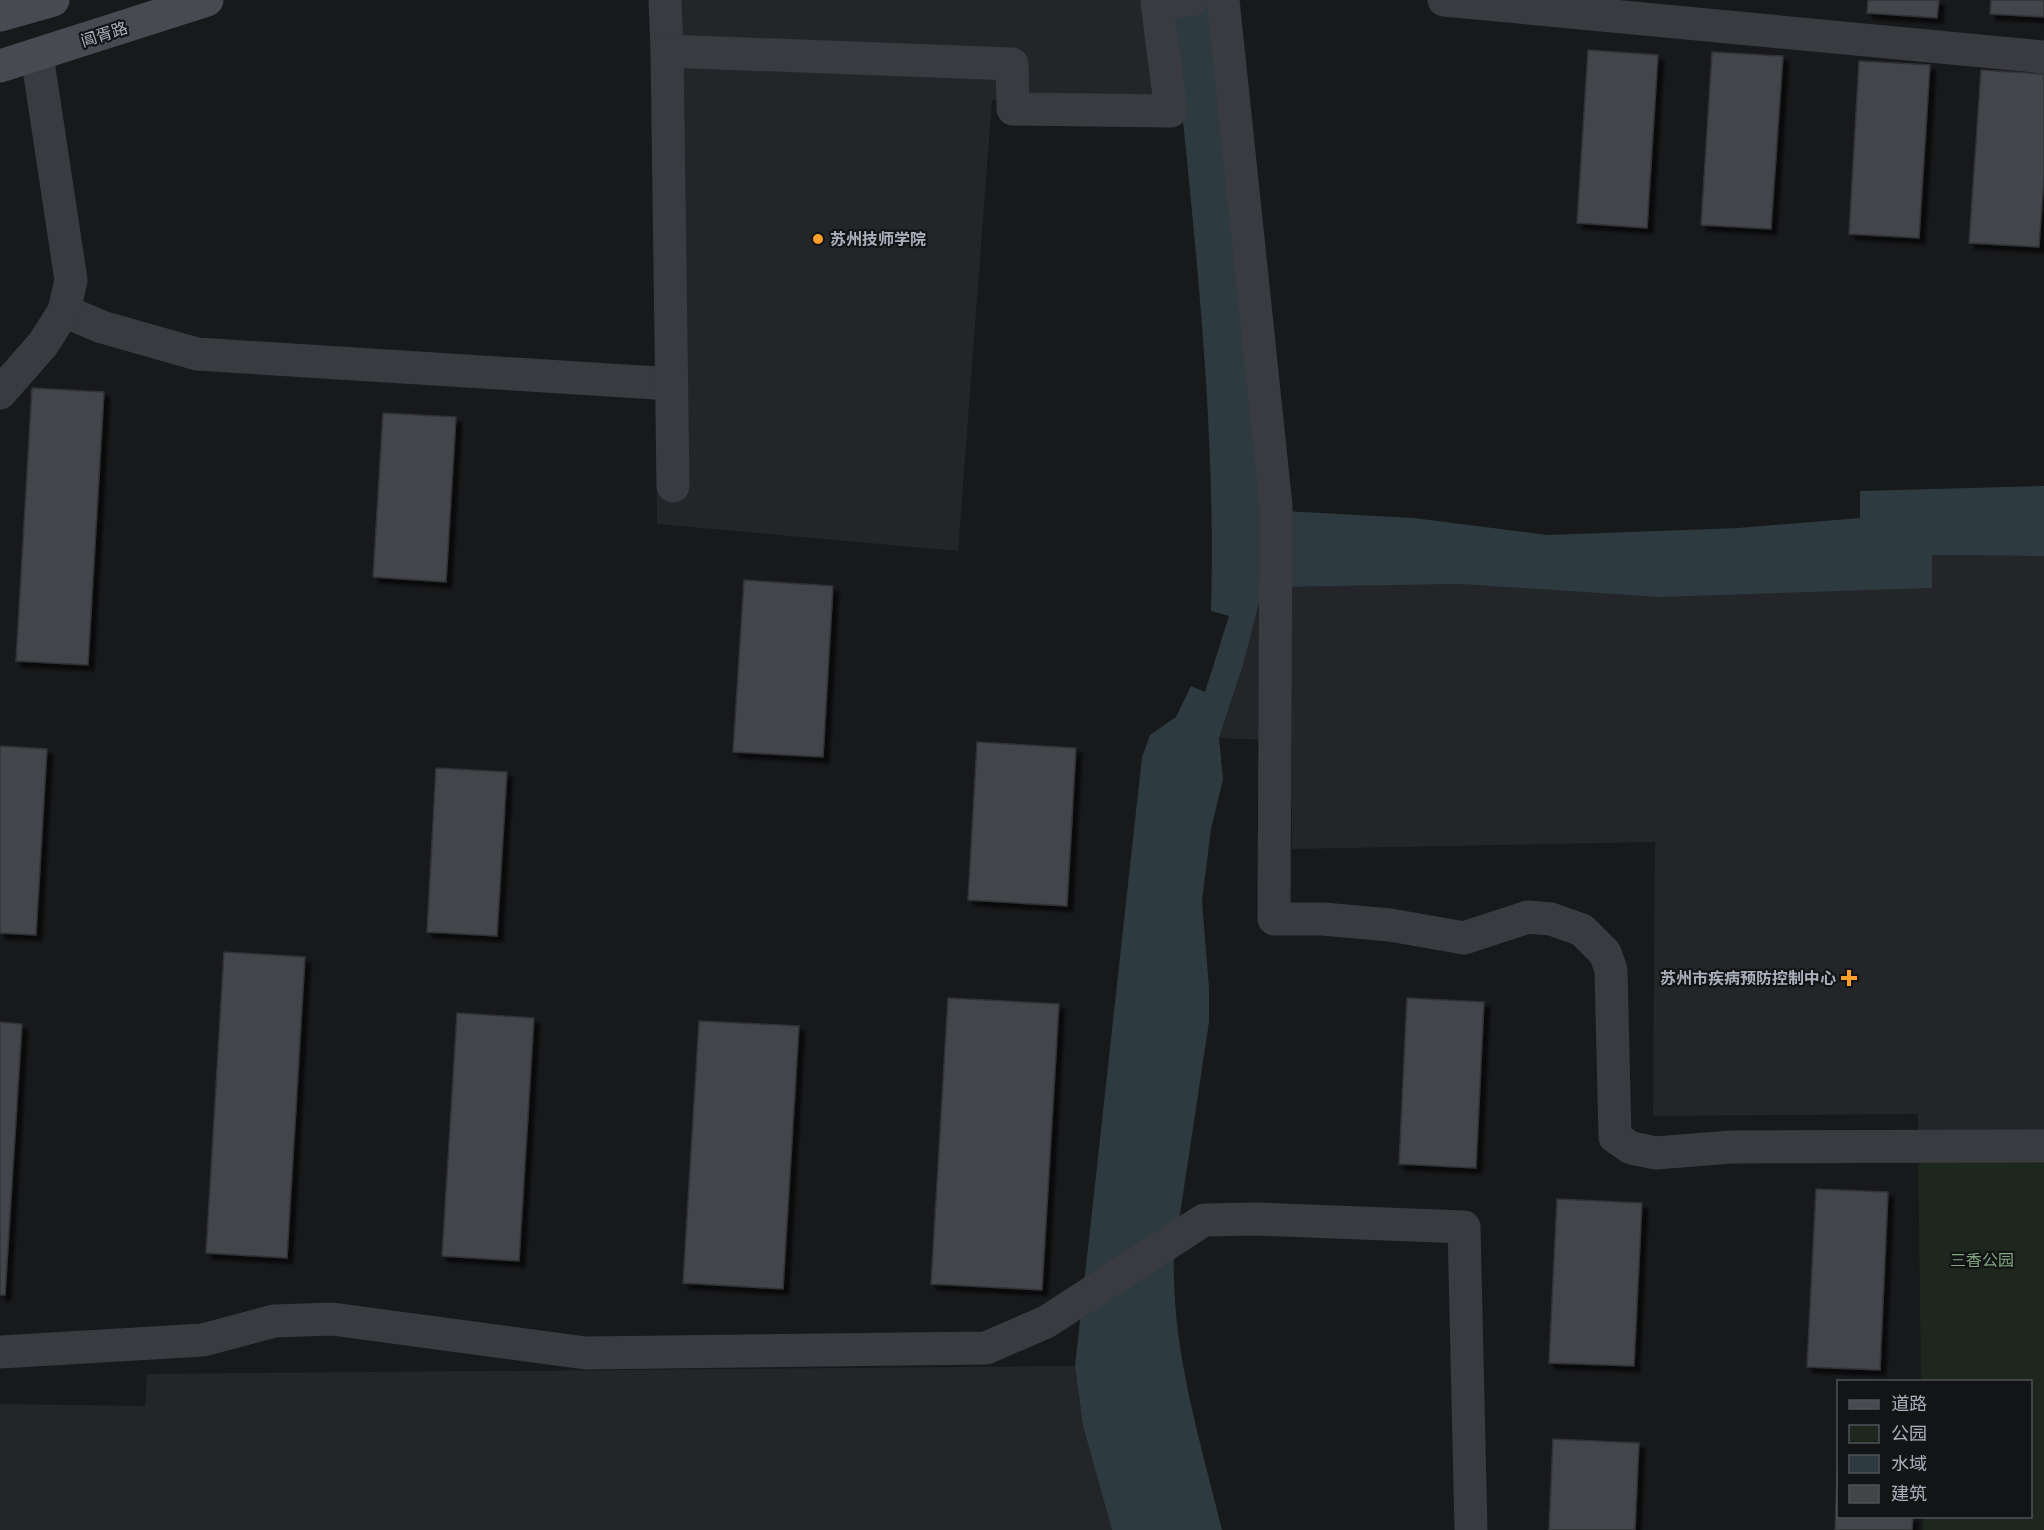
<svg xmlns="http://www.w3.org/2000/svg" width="2044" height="1530" font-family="'PT Sans','Noto Sans SC',sans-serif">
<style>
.built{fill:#242528}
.green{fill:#1e271e}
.water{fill:#2d3a40}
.building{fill:#424448;stroke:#323337;stroke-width:1.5;filter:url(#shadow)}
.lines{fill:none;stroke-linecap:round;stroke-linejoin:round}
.minor{stroke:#393b40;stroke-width:33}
.secondary{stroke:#474a51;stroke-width:33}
.poi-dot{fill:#ffa02c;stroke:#131416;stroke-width:2}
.labels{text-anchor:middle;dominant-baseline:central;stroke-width:4.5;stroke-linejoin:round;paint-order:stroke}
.street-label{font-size:16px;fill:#aab1bc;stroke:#131416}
.poi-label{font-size:16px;font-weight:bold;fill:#aab1bc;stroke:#131416;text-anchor:start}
.park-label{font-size:16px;fill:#82a87f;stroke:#131416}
</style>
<defs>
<filter id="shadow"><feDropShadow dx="5.5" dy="5.5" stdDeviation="1.5" flood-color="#0009"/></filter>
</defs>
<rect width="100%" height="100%" fill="#18191b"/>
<g class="built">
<path d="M653,0H1171L1181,104L992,100L958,551L657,524Z"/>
<path d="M1932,555L2044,556V1137L1918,1139V1114L1653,1116L1655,842L1292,849L1291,741L1219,738L1243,665L1262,586L1461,584L1932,588Z"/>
<path d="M1075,1366L1083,1426L1112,1530H0V1404L145,1406L147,1374Z"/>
</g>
<path class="green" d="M2044,1137V1530H1923V1517L2030,1516V1382L1921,1381L1918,1139Z"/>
<path class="water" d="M1171,0H1215L1263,510L1414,518L1548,535L1738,528L1860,518V491L2044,486V556L1932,555V588L1660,597L1461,584L1263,587L1243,665L1219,738L1223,779L1211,829L1202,901L1209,988V1022L1174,1254C1171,1349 1200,1439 1222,1530H1112L1083,1426L1075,1366L1142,757L1150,735L1176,717L1191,686L1205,692L1229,616L1211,611C1217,410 1190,200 1171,0Z"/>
<g class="building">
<path d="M1868,0H1939L1937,18L1867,13Z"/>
<path d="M1991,0H2044V17L1990,14Z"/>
<path d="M1588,50L1658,55L1647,228L1577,223Z"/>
<path d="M1712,52L1783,56L1771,229L1701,225Z"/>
<path d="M1859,61L1930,65L1919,238L1849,234Z"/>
<path d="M1981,70L2044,74V177L2039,247L1969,243Z"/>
<path d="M32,388L104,392L88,665L16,661Z"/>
<path d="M383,413L456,417L446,582L373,577Z"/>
<path d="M744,580L833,586L823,757L733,752Z"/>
<path d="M977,742L1076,748L1067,906L968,900Z"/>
<path d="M0,746L47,749L36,935L0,933Z"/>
<path d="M436,768L507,772L497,936L427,932Z"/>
<path d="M224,952L305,957L287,1258L206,1253Z"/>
<path d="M948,998L1059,1004L1042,1290L931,1284Z"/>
<path d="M1407,998L1484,1002L1476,1168L1399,1164Z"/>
<path d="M457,1013L534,1018L519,1261L442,1256Z"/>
<path d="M699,1021L799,1026L783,1289L683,1283Z"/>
<path d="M0,1022L22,1024L5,1295H0Z"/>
<path d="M1816,1189L1888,1192L1880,1370L1807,1367Z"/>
<path d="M1557,1199L1642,1203L1634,1366L1549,1363Z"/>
<path d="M1553,1439L1639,1443L1635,1530H1549Z"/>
<path d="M1838,1453V1516H1913L1912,1530H1835Z"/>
</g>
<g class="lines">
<g class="minor">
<path d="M665,0L667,51"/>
<path d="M1223,0L1276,506L1274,919H1323L1390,925L1464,938L1528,917L1551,919L1582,930L1605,953L1611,970L1615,1137L1631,1148L1656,1153L1731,1147L2044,1146"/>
<path d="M1444,0L2044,57"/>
<path d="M64,311L102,327L197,354L672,384"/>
<path d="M0,393L43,344L64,311L71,280L37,55"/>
<path d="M673,486L667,51L1012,64L1013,109L1171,111L1157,3L1191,0"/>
<path d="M0,1352L203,1340L274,1321L332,1319L586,1353L986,1348L1046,1322L1204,1220L1256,1219L1464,1227L1471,1530"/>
</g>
<g class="secondary">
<path d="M0,15L53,0"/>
<path d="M0,66L207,0"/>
</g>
</g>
<g class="poi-dot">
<circle cx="818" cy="239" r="6"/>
<path d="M1846 969h6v6h6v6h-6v6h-6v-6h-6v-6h6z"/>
</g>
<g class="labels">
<g class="street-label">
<text transform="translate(104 34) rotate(-18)">阊胥路</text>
</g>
<g class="poi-label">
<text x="830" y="239">苏州技师学院</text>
<text x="1836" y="978" text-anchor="end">苏州市疾病预防控制中心</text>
</g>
<g class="park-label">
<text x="1982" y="1260">三香公园</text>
</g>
</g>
<rect x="1837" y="1380" width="195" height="138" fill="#131416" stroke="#4f5358" stroke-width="1.5"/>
<rect x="1849" y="1400" width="30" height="9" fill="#474a51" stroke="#4f5358" stroke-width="1.5"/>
<text x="1891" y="1410" font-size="18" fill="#aab1bc">道路</text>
<rect x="1849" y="1425" width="30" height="18" fill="#1e271e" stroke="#4f5358" stroke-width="1.5"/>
<text x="1891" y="1440" font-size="18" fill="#aab1bc">公园</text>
<rect x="1849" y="1455" width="30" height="18" fill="#2d3a40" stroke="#4f5358" stroke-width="1.5"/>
<text x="1891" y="1470" font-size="18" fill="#aab1bc">水域</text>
<rect x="1849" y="1485" width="30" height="18" fill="#424448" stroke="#4f5358" stroke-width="1.5"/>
<text x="1891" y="1500" font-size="18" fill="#aab1bc">建筑</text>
</svg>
